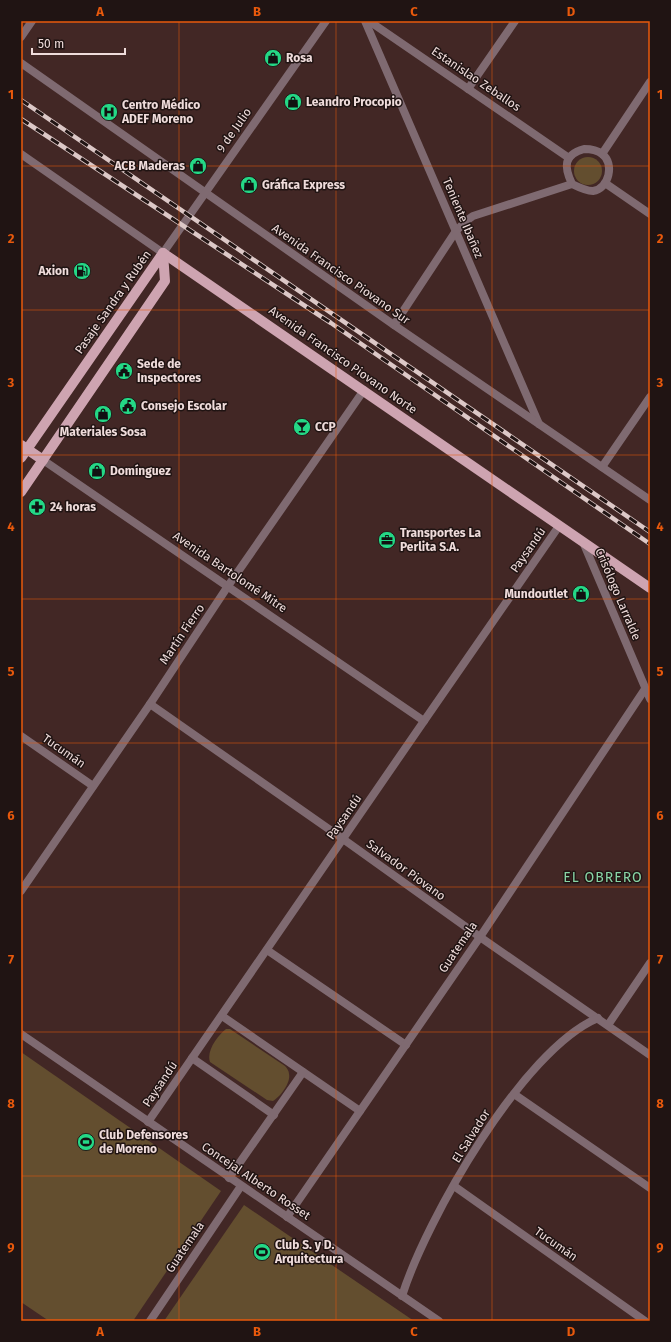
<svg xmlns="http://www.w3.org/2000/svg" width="671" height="1342" font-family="'Fira Sans',sans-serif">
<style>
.green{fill:#634e2f}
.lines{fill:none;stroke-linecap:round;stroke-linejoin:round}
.minor{stroke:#7f6a71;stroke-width:8}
.tertiary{stroke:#7f6a71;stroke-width:8}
.primary{stroke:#cea4b1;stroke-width:10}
.rail-casing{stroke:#dcc8c7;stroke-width:4.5}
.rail{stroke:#201413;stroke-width:3;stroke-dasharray:9;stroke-linecap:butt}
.grid{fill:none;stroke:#e8590c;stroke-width:1;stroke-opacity:0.55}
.labels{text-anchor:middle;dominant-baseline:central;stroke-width:3;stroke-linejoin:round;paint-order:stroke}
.poi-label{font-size:12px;font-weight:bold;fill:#efdcdb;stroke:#201413;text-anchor:start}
.street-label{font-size:12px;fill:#efdcdb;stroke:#201413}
.quarter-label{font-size:14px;letter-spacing:1px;fill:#88d4a5;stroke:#201413}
.neatline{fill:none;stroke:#e8590c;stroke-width:1.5}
.grid-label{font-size:13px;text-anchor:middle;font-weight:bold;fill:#e8590c}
</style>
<rect width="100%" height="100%" fill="#422725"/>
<g class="green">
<circle cx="588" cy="171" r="14"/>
<path d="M226,1029H230L285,1066C287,1068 289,1071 289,1074C291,1083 280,1097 273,1101L267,1100L210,1062C206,1051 218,1035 226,1029Z"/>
<path d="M21,1052L221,1191L133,1321H49L21,1302Z"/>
<path d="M244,1205L414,1321H164Z"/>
</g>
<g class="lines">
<g class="minor">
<path d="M21,37L32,21"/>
<path d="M468,89L515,21"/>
<path d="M602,154L650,82"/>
<path d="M394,325L456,231L466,221L473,216L572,184"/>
<path d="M602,467L650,397"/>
<path d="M583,542L650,699"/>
<path d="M150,704L343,839L480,937L650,1055"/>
<path d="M21,736L93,786"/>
<path d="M21,891L150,704L228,586"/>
<path d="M267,950L406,1045"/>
<path d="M222,1016L360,1111"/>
<path d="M608,1025L650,963"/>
<path d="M21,1034L439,1321"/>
<path d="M192,1058L274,1115"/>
<path d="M514,1094L650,1188"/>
<path d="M148,1122L424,721"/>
<path d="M229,1178L303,1072"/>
<path d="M454,1186L645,1321"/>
<path d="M287,1217L480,937L645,689"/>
<path d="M402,1296C426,1220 523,1049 598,1018"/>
<path d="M150,1321L241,1186"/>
</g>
<g class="tertiary">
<path d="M365,21L539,424"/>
<path d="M369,21L569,158"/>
<path d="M21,63L394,325L650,500"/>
<path d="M584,149C590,149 597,150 602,154C615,163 609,189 593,191C586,191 578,187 572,184C564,167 563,155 584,149Z"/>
<path d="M21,154L163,253L326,21"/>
<path d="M605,183L650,214"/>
<path d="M43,460L424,721L559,526"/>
<path d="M228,586L364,390"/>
</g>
<g class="primary">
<path d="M163,253L650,588"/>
<path d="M21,445L43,460"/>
<path d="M21,458L163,253"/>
<path d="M21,492L165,281L163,253"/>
</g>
<defs>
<g id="rail">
<path d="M21,100L650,532"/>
<path d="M21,119L331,323L650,544"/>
</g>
</defs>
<use href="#rail" class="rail-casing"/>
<use href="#rail" class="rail"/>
</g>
<path class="grid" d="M179,21V1321M336,21V1321M492,21V1321M21,166H650M21,310H650M21,455H650M21,599H650M21,743H650M21,887H650M21,1032H650M21,1176H650"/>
<defs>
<symbol id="shop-disc" viewBox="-11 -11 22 22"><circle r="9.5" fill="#24d886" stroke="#201413"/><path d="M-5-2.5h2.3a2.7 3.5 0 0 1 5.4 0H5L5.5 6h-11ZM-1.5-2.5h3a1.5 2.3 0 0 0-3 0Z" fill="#111"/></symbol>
<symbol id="hospital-disc" viewBox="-11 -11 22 22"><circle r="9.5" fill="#24d886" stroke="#201413"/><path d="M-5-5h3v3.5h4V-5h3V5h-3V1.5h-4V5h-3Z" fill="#111"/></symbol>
<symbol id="fuel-disc" viewBox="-11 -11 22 22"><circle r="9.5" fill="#24d886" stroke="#201413"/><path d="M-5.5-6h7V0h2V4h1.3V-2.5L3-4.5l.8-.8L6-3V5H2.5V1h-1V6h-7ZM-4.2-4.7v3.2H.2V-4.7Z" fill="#111"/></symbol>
<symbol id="civic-disc" viewBox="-11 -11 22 22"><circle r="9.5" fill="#24d886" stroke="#201413"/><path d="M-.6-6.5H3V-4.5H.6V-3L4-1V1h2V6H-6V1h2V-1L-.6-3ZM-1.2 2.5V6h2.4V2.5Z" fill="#111"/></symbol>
<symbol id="bar-disc" viewBox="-11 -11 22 22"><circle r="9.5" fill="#24d886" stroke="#201413"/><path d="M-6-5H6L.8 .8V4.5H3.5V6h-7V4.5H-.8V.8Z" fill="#111"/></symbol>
<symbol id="pharmacy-disc" viewBox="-11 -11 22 22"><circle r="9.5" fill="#24d886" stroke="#201413"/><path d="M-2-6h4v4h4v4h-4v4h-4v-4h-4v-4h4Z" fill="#111"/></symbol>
<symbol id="office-disc" viewBox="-11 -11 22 22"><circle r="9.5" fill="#24d886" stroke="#201413"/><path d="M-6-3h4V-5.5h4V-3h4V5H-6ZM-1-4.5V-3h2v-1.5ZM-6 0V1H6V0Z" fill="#111"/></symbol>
<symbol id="stadium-disc" viewBox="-11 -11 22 22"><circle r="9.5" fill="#24d886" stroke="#201413"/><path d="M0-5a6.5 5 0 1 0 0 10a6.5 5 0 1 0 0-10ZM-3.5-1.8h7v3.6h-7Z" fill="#111"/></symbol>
</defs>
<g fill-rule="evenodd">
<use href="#shop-disc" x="263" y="48" width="20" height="20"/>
<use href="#shop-disc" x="283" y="92" width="20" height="20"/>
<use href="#hospital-disc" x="99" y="102" width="20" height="20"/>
<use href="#shop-disc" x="188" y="156" width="20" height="20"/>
<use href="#shop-disc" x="239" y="175" width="20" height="20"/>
<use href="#fuel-disc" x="72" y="261" width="20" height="20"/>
<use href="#civic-disc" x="114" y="361" width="20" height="20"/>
<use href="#civic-disc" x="118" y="396" width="20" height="20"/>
<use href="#shop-disc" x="93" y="404" width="20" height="20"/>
<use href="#bar-disc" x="292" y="417" width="20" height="20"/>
<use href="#shop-disc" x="87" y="461" width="20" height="20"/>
<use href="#pharmacy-disc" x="27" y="497" width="20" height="20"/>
<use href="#office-disc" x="377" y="530" width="20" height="20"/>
<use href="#shop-disc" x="571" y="584" width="20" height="20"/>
<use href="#stadium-disc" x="76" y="1132" width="20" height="20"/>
<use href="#stadium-disc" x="252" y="1242" width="20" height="20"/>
</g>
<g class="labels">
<g class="poi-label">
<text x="286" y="58">Rosa</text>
<text x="306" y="102">Leandro Procopio</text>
<text x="122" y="105">Centro Médico<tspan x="122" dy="14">ADEF Moreno</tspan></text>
<text x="185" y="166" text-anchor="end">ACB Maderas</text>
<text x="262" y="185">Gráfica Express</text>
<text x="69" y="271" text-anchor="end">Axion</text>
<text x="137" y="364">Sede de<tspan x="137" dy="14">Inspectores</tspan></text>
<text x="141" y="406">Consejo Escolar</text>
<text x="315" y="427">CCP</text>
<text x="103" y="432" text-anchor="middle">Materiales Sosa</text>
<text x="110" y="471">Domínguez</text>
<text x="50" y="507">24 horas</text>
<text x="400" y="533">Transportes La<tspan x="400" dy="14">Perlita S.A.</tspan></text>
<text x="568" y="594" text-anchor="end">Mundoutlet</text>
<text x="99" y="1135">Club Defensores<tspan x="99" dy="14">de Moreno</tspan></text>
<text x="275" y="1245">Club S. y D.<tspan x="275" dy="14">Arquitectura</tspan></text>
</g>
<g class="street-label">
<text transform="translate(476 79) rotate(34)">Estanislao Zeballos</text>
<text transform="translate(234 130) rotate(-55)">9 de Julio</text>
<text transform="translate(463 218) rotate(67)">Teniente Ibañez</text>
<text transform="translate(341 274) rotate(35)">Avenida Francisco Piovano Sur</text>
<text transform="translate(113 302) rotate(-55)">Pasaje Sandra y Rubén</text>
<text transform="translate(343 360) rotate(35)">Avenida Francisco Piovano Norte</text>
<text transform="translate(528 550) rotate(-55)">Paysandú</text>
<text transform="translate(230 572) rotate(34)">Avenida Bartolomé Mitre</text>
<text transform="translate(618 594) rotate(67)">Crisólogo Larralde</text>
<text transform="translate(182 634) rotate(-56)">Martín Fierro</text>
<text transform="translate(64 751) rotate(35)">Tucumán</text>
<text transform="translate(344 817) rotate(-55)">Paysandú</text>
<text transform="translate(406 870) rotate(36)">Salvador Piovano</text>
<text transform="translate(458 947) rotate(-56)">Guatemala</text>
<text transform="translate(160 1084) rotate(-56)">Paysandú</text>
<text transform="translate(471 1136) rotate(-58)">El Salvador</text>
<text transform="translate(256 1181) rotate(34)">Concejal Alberto Rosset</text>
<text transform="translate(556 1244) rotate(35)">Tucumán</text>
<text transform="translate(185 1247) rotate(-56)">Guatemala</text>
</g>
<g class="quarter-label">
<text x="603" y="877">EL OBRERO</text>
</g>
</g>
<rect width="671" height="1342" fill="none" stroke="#201413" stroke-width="44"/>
<path d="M32 48v6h93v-6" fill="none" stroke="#efdcdb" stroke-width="2"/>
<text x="38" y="48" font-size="12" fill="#efdcdb" stroke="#201413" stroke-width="3" paint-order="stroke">50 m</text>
<rect x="22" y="22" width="627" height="1298" class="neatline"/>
<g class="grid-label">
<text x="100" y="16">A</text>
<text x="257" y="16">B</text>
<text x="414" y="16">C</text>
<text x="571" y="16">D</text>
<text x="11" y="99">1</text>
<text x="660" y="99">1</text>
<text x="11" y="243">2</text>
<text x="660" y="243">2</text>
<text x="11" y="387">3</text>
<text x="660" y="387">3</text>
<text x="11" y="531">4</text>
<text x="660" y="531">4</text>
<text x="11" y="676">5</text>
<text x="660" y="676">5</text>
<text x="11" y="820">6</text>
<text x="660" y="820">6</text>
<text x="11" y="964">7</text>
<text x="660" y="964">7</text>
<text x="11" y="1108">8</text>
<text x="660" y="1108">8</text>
<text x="11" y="1252">9</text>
<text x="660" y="1252">9</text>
<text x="100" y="1336">A</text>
<text x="257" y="1336">B</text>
<text x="414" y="1336">C</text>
<text x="571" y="1336">D</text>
</g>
</svg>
